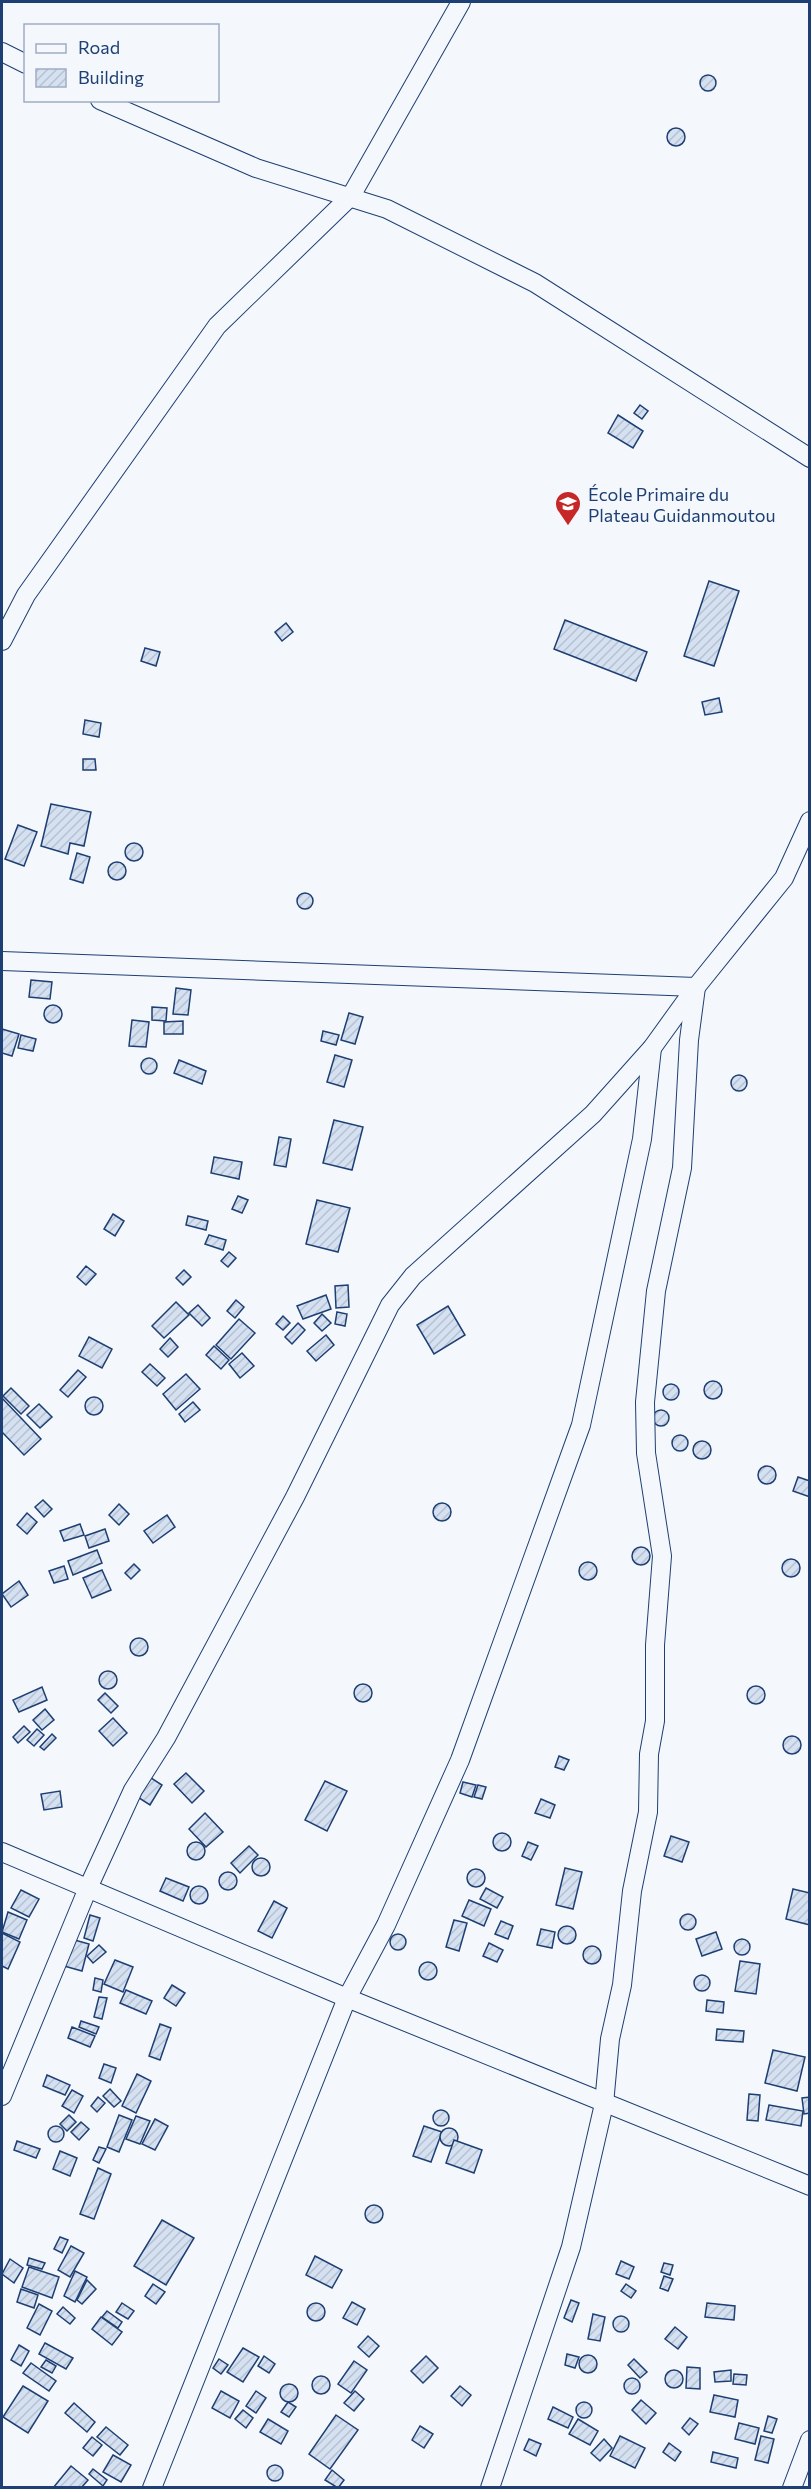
<svg xmlns="http://www.w3.org/2000/svg" width="811" height="2489" font-family="Commissioner,sans-serif">
<style>
.building{fill:url(#building-hatch);stroke:#1d3f73;stroke-width:1.5}
.lines{fill:none;stroke-linecap:round;stroke-linejoin:round}
.minor-casing{stroke:#1d3f73;stroke-width:20}
.minor{stroke:#f4f7fb;stroke-width:18}
.labels{text-anchor:middle;dominant-baseline:central;stroke-width:4.5;stroke-linejoin:round;paint-order:stroke}
.poi-label{font-size:18px;fill:#1d3f73;stroke:#f4f7fb;text-anchor:start}
</style>
<defs>
<pattern id="building-hatch" width="6" height="6" patternUnits="userSpaceOnUse" patternTransform="scale(1.5)"><rect width="6" height="6" fill="#d5e0f0"/><path d="M-1 1l2-2M0 6l6-6M5 7l2-2" fill="none" stroke="#b6c1d1"/></pattern>
</defs>
<rect width="100%" height="100%" fill="#f4f7fb"/>
<g class="building">
<circle cx="708" cy="83" r="8"/>
<circle cx="676" cy="137" r="9"/>
<path d="M640,405L648,411L642,419L634,413Z"/>
<path d="M618,415L643,431L633,448L608,433Z"/>
<path d="M709,581L739,591L714,666L684,656Z"/>
<path d="M565,620L647,652L636,681L554,649Z"/>
<path d="M286,623L293,632L282,641L275,632Z"/>
<path d="M145,648L160,652L156,666L141,661Z"/>
<path d="M719,698L722,712L705,715L702,702Z"/>
<path d="M85,720L101,723L99,737L83,734Z"/>
<path d="M83,759H95L96,770H83Z"/>
<path d="M51,804L91,812L84,846L70,843L68,854L41,846Z"/>
<path d="M18,825L37,832L24,866L5,859Z"/>
<circle cx="134" cy="852" r="9"/>
<path d="M77,853L90,857L83,883L70,879Z"/>
<circle cx="117" cy="871" r="9"/>
<circle cx="305" cy="901" r="8"/>
<path d="M31,980L52,982L50,999L29,997Z"/>
<path d="M176,988L191,990L188,1015L173,1014Z"/>
<circle cx="53" cy="1014" r="9"/>
<path d="M152,1007L167,1008L166,1021L152,1020Z"/>
<path d="M349,1013L363,1017L355,1044L341,1040Z"/>
<path d="M132,1020L149,1022L146,1047L129,1046Z"/>
<path d="M183,1021V1034H164V1022Z"/>
<path d="M2,1029L19,1034L12,1056L2,1053Z"/>
<path d="M323,1031L339,1035L336,1045L321,1041Z"/>
<path d="M21,1035L36,1039L33,1051L18,1048Z"/>
<path d="M335,1055L352,1060L344,1087L327,1082Z"/>
<circle cx="149" cy="1066" r="8"/>
<path d="M179,1060L206,1071L202,1084L174,1073Z"/>
<circle cx="739" cy="1083" r="8"/>
<path d="M334,1120L363,1127L352,1170L323,1163Z"/>
<path d="M279,1137L291,1139L286,1167L274,1165Z"/>
<path d="M214,1157L242,1162L239,1179L211,1173Z"/>
<path d="M238,1196L248,1200L242,1213L232,1209Z"/>
<path d="M317,1200L350,1208L338,1252L306,1244Z"/>
<path d="M113,1214L124,1221L115,1236L104,1229Z"/>
<path d="M188,1216L208,1221L206,1230L186,1225Z"/>
<path d="M209,1235L226,1240L223,1250L205,1244Z"/>
<path d="M229,1252L236,1258L228,1267L221,1261Z"/>
<path d="M86,1266L96,1274L86,1285L77,1277Z"/>
<path d="M184,1270L191,1277L183,1285L176,1278Z"/>
<path d="M348,1285L349,1307L336,1308L335,1286Z"/>
<path d="M326,1295L331,1309L303,1319L297,1306Z"/>
<path d="M236,1300L244,1307L235,1318L227,1311Z"/>
<path d="M176,1302L189,1315L164,1338L152,1326Z"/>
<path d="M198,1305L210,1318L202,1326L189,1313Z"/>
<path d="M448,1306L465,1335L434,1354L417,1325Z"/>
<path d="M337,1312L347,1314L345,1326L335,1324Z"/>
<path d="M322,1314L331,1323L322,1331L314,1323Z"/>
<path d="M283,1316L290,1323L283,1330L276,1324Z"/>
<path d="M239,1319L255,1333L231,1359L216,1345Z"/>
<path d="M298,1323L305,1330L292,1344L285,1337Z"/>
<path d="M326,1335L334,1345L316,1361L307,1351Z"/>
<path d="M89,1337L112,1349L102,1368L79,1356Z"/>
<path d="M170,1338L178,1347L168,1357L160,1349Z"/>
<path d="M214,1346L229,1360L221,1369L206,1355Z"/>
<path d="M242,1353L254,1366L240,1378L229,1364Z"/>
<path d="M150,1364L165,1378L157,1386L142,1372Z"/>
<path d="M78,1370L86,1377L68,1397L60,1390Z"/>
<path d="M186,1374L200,1389L176,1410L163,1394Z"/>
<circle cx="713" cy="1390" r="9"/>
<circle cx="671" cy="1392" r="8"/>
<path d="M11,1388L29,1406L21,1414L3,1396Z"/>
<circle cx="94" cy="1406" r="9"/>
<path d="M2,1398L41,1439L24,1455L2,1432Z"/>
<path d="M193,1402L200,1410L185,1422L179,1414Z"/>
<path d="M39,1404L52,1417L40,1428L27,1415Z"/>
<circle cx="661" cy="1418" r="8"/>
<circle cx="680" cy="1443" r="8"/>
<circle cx="702" cy="1450" r="9"/>
<circle cx="767" cy="1475" r="9"/>
<path d="M798,1477L810,1481V1497L793,1491Z"/>
<path d="M43,1500L52,1509L44,1517L35,1507Z"/>
<circle cx="442" cy="1512" r="9"/>
<path d="M119,1504L129,1514L119,1525L109,1515Z"/>
<path d="M27,1513L37,1522L27,1534L17,1525Z"/>
<path d="M167,1515L175,1527L153,1543L144,1531Z"/>
<path d="M80,1524L84,1535L64,1541L60,1531Z"/>
<path d="M105,1529L109,1541L89,1548L85,1536Z"/>
<circle cx="641" cy="1556" r="9"/>
<path d="M97,1550L102,1563L73,1575L68,1561Z"/>
<circle cx="791" cy="1568" r="9"/>
<circle cx="588" cy="1571" r="9"/>
<path d="M134,1564L140,1570L131,1579L125,1573Z"/>
<path d="M64,1566L68,1579L54,1583L49,1571Z"/>
<path d="M102,1570L111,1590L92,1598L83,1578Z"/>
<path d="M19,1581L28,1595L11,1607L2,1594Z"/>
<circle cx="139" cy="1647" r="9"/>
<circle cx="108" cy="1680" r="9"/>
<circle cx="363" cy="1693" r="9"/>
<circle cx="756" cy="1695" r="9"/>
<path d="M42,1687L47,1700L19,1712L13,1700Z"/>
<path d="M105,1693L118,1706L111,1713L98,1700Z"/>
<path d="M45,1709L54,1720L42,1730L33,1720Z"/>
<path d="M113,1718L127,1733L113,1746L99,1731Z"/>
<path d="M24,1726L30,1732L18,1743L13,1737Z"/>
<path d="M37,1729L44,1735L34,1746L27,1740Z"/>
<path d="M52,1734L56,1738L44,1750L40,1747Z"/>
<circle cx="792" cy="1745" r="9"/>
<path d="M559,1756L569,1760L564,1770L555,1767Z"/>
<path d="M186,1773L204,1791L192,1803L174,1784Z"/>
<path d="M148,1776L162,1785L150,1805L136,1796Z"/>
<path d="M325,1781L347,1791L327,1831L305,1820Z"/>
<path d="M463,1782L476,1785L472,1797L460,1793Z"/>
<path d="M478,1785L486,1787L482,1799L474,1797Z"/>
<path d="M60,1791L62,1807L44,1810L41,1794Z"/>
<path d="M541,1799L555,1805L550,1818L535,1813Z"/>
<path d="M205,1813L223,1832L206,1847L189,1829Z"/>
<circle cx="502" cy="1842" r="9"/>
<path d="M671,1836L689,1842L682,1862L664,1856Z"/>
<path d="M528,1842L538,1846L531,1860L522,1856Z"/>
<circle cx="196" cy="1851" r="9"/>
<path d="M249,1846L258,1855L240,1873L231,1863Z"/>
<circle cx="261" cy="1867" r="9"/>
<path d="M565,1868L582,1872L573,1909L556,1905Z"/>
<circle cx="476" cy="1878" r="9"/>
<circle cx="228" cy="1881" r="9"/>
<path d="M166,1878L189,1887L183,1901L160,1891Z"/>
<circle cx="199" cy="1895" r="9"/>
<path d="M486,1888L503,1897L497,1908L480,1899Z"/>
<path d="M793,1889L810,1893V1925L786,1919Z"/>
<path d="M21,1890L39,1899L29,1917L11,1908Z"/>
<path d="M469,1900L491,1909L484,1926L462,1916Z"/>
<path d="M274,1901L287,1908L272,1938L258,1931Z"/>
<path d="M8,1912L27,1920L19,1939L2,1932Z"/>
<circle cx="688" cy="1922" r="8"/>
<path d="M90,1915L100,1918L93,1941L84,1938Z"/>
<path d="M454,1920L467,1923L459,1951L446,1947Z"/>
<path d="M501,1921L513,1926L508,1939L495,1934Z"/>
<circle cx="567" cy="1935" r="9"/>
<path d="M541,1929L555,1932L552,1948L537,1945Z"/>
<path d="M716,1932L722,1949L702,1956L696,1939Z"/>
<path d="M2,1933L20,1942L8,1969L2,1966Z"/>
<circle cx="398" cy="1942" r="8"/>
<circle cx="742" cy="1947" r="8"/>
<path d="M71,1939L89,1944L82,1971L64,1966Z"/>
<path d="M489,1943L503,1950L497,1962L483,1956Z"/>
<path d="M99,1945L106,1952L93,1963L87,1956Z"/>
<circle cx="592" cy="1955" r="9"/>
<path d="M115,1960L133,1967L123,1992L104,1984Z"/>
<path d="M740,1961L760,1964L756,1994L735,1991Z"/>
<circle cx="428" cy="1971" r="9"/>
<circle cx="702" cy="1983" r="8"/>
<path d="M95,1978L103,1980L101,1992L93,1990Z"/>
<path d="M172,1985L185,1993L176,2006L164,1998Z"/>
<path d="M126,1990L152,2001L146,2014L120,2003Z"/>
<path d="M99,1997L107,1998L102,2019L94,2017Z"/>
<path d="M707,2000L724,2002L723,2013L706,2011Z"/>
<path d="M81,2021L99,2027L96,2034L79,2027Z"/>
<path d="M160,2024L171,2028L160,2060L149,2056Z"/>
<path d="M72,2027L95,2036L90,2047L68,2038Z"/>
<path d="M717,2029L744,2031L743,2042L716,2040Z"/>
<path d="M773,2050L805,2057L797,2091L765,2083Z"/>
<path d="M104,2064L116,2068L111,2083L99,2078Z"/>
<path d="M137,2074L151,2081L136,2113L122,2106Z"/>
<path d="M47,2075L70,2085L65,2095L43,2086Z"/>
<path d="M110,2089L121,2101L114,2107L103,2096Z"/>
<path d="M72,2090L83,2096L74,2113L62,2106Z"/>
<path d="M749,2094L760,2095L758,2121L747,2120Z"/>
<path d="M98,2097L105,2103L97,2112L91,2106Z"/>
<path d="M810,2097V2113L804,2114L802,2098Z"/>
<path d="M769,2105L803,2111L801,2126L766,2120Z"/>
<circle cx="441" cy="2118" r="8"/>
<path d="M69,2115L76,2122L67,2131L60,2124Z"/>
<path d="M119,2115L132,2120L119,2152L107,2147Z"/>
<path d="M136,2116L150,2121L140,2144L126,2139Z"/>
<path d="M155,2119L168,2126L155,2150L142,2144Z"/>
<path d="M81,2122L89,2129L79,2140L71,2132Z"/>
<circle cx="56" cy="2134" r="8"/>
<path d="M424,2126L442,2132L431,2162L413,2156Z"/>
<circle cx="449" cy="2137" r="9"/>
<path d="M454,2140L482,2150L474,2173L446,2163Z"/>
<path d="M17,2141L40,2149L36,2158L14,2150Z"/>
<path d="M99,2147L106,2149L99,2163L93,2160Z"/>
<path d="M60,2151L77,2158L70,2176L53,2169Z"/>
<path d="M98,2168L111,2174L94,2219L80,2214Z"/>
<circle cx="374" cy="2214" r="9"/>
<path d="M162,2220L194,2238L166,2285L134,2266Z"/>
<path d="M60,2237L68,2240L62,2253L54,2249Z"/>
<path d="M71,2246L84,2253L70,2277L58,2270Z"/>
<path d="M315,2256L342,2270L332,2288L306,2275Z"/>
<path d="M29,2258L45,2263L42,2269L27,2265Z"/>
<path d="M10,2259L23,2268L14,2283L2,2274Z"/>
<path d="M621,2261L634,2267L629,2279L616,2274Z"/>
<path d="M664,2263L673,2265L670,2275L661,2272Z"/>
<path d="M29,2267L59,2277L52,2298L22,2287Z"/>
<path d="M75,2271L87,2277L75,2302L64,2296Z"/>
<path d="M664,2276L673,2279L668,2291L660,2288Z"/>
<path d="M87,2280L96,2289L82,2304L77,2300Z"/>
<path d="M153,2284L165,2292L156,2304L145,2296Z"/>
<path d="M626,2284L636,2291L631,2298L621,2291Z"/>
<path d="M21,2289L38,2295L34,2308L17,2302Z"/>
<path d="M571,2300L579,2303L572,2322L564,2318Z"/>
<path d="M352,2302L365,2309L357,2325L343,2318Z"/>
<path d="M122,2303L134,2311L128,2319L116,2312Z"/>
<path d="M707,2303L735,2306L734,2320L705,2317Z"/>
<circle cx="316" cy="2312" r="9"/>
<path d="M39,2304L52,2311L40,2335L27,2328Z"/>
<path d="M63,2307L75,2318L70,2324L57,2314Z"/>
<path d="M107,2311L122,2322L118,2328L102,2317Z"/>
<path d="M593,2314L605,2317L600,2341L588,2339Z"/>
<circle cx="621" cy="2324" r="8"/>
<path d="M101,2317L122,2332L112,2345L92,2329Z"/>
<path d="M675,2327L687,2337L678,2349L665,2339Z"/>
<path d="M368,2336L379,2346L369,2357L358,2347Z"/>
<path d="M45,2343L73,2358L66,2369L39,2354Z"/>
<path d="M19,2345L29,2351L21,2366L11,2360Z"/>
<path d="M243,2348L259,2357L243,2382L227,2372Z"/>
<path d="M567,2354L579,2357L575,2368L565,2365Z"/>
<circle cx="588" cy="2364" r="9"/>
<path d="M264,2356L275,2364L269,2373L258,2366Z"/>
<path d="M426,2356L438,2368L423,2383L411,2371Z"/>
<path d="M219,2359L228,2365L221,2374L213,2368Z"/>
<path d="M634,2359L647,2372L640,2378L628,2365Z"/>
<path d="M46,2360L56,2366L52,2373L41,2367Z"/>
<path d="M354,2361L367,2370L351,2393L338,2384Z"/>
<path d="M31,2363L56,2381L49,2391L23,2373Z"/>
<path d="M687,2367L700,2368V2389L686,2388Z"/>
<path d="M731,2370V2381L715,2382L714,2372Z"/>
<circle cx="674" cy="2379" r="9"/>
<path d="M734,2374L747,2375L746,2385L733,2384Z"/>
<circle cx="321" cy="2385" r="9"/>
<circle cx="632" cy="2386" r="8"/>
<circle cx="289" cy="2393" r="9"/>
<path d="M23,2386L48,2401L28,2433L3,2417Z"/>
<path d="M460,2386L471,2395L462,2406L451,2396Z"/>
<path d="M221,2391L239,2401L230,2418L212,2408Z"/>
<path d="M256,2391L266,2398L256,2413L246,2406Z"/>
<path d="M355,2391L364,2399L354,2411L344,2403Z"/>
<path d="M714,2395L738,2400L735,2417L710,2412Z"/>
<path d="M641,2400L656,2413L646,2424L632,2410Z"/>
<circle cx="584" cy="2410" r="8"/>
<path d="M288,2402L296,2407L289,2417L281,2412Z"/>
<path d="M74,2403L95,2422L87,2432L65,2413Z"/>
<path d="M553,2407L573,2417L568,2428L548,2419Z"/>
<path d="M243,2410L253,2418L246,2428L235,2419Z"/>
<path d="M336,2415L358,2430L330,2469L309,2454Z"/>
<path d="M768,2416L777,2419L772,2433L764,2431Z"/>
<path d="M690,2418L698,2424L689,2435L682,2428Z"/>
<path d="M268,2419L288,2431L281,2444L260,2432Z"/>
<path d="M578,2419L598,2431L590,2445L569,2434Z"/>
<path d="M739,2423L759,2428L755,2444L735,2439Z"/>
<path d="M420,2426L433,2434L424,2448L412,2440Z"/>
<path d="M106,2427L128,2445L120,2455L97,2437Z"/>
<path d="M620,2436L645,2448L635,2468L610,2456Z"/>
<path d="M761,2436L774,2439L768,2463L755,2460Z"/>
<path d="M92,2437L102,2445L93,2456L83,2448Z"/>
<path d="M529,2439L541,2444L536,2456L524,2450Z"/>
<path d="M604,2439L612,2448L600,2461L591,2453Z"/>
<path d="M669,2443L681,2452L675,2461L663,2452Z"/>
<path d="M713,2452L738,2458L736,2468L711,2462Z"/>
<path d="M113,2455L131,2465L121,2482L103,2472Z"/>
<circle cx="275" cy="2473" r="8"/>
<path d="M71,2466L88,2480L81,2488H53Z"/>
<path d="M93,2469L107,2480L103,2486L89,2474Z"/>
<path d="M332,2470L344,2480L338,2488L325,2480Z"/>
</g>
<g class="lines">
<defs>
<g id="minor">
<path d="M2,52L26,64"/>
<path d="M100,100L256,168L387,209L535,283L810,458"/>
<path d="M2,641L26,595L217,326L351,196L461,2"/>
<path d="M2,961L696,987L689,1040L682,1168L656,1291L645,1402L646,1453L662,1556L655,1645V1721L649,1754L648,1812L632,1891L622,1985L610,2039L604,2104L571,2247L490,2488"/>
<path d="M2,1852L347,1998L810,2186"/>
<path d="M2,2096L88,1888L133,1790L166,1738L295,1497L390,1305L413,1276L593,1114L652,1048L696,987L784,878L810,821"/>
<path d="M152,2488L347,1998L386,1925L460,1760L581,1425L642,1139L652,1048"/>
<path d="M792,2488L810,2440"/>
</g>
</defs>
<use href="#minor" class="minor-casing"/>
<use href="#minor" class="minor"/>
</g>
<defs>
<symbol id="school-pin" viewBox="-11 -11 22 30"><path d="M0 17L-7.5 6A9.5 9.5 0 1 1 7.5 6Z" fill="#c62828" stroke="#f4f7fb"/><path d="M0-5L7-2L0 1L-7-2ZM-4 1L0 2.5L4 1V4Q0 6-4 4Z" fill="#fff"/></symbol>
</defs>
<g fill-rule="evenodd">
<use href="#school-pin" x="553" y="489" width="30" height="40"/>
</g>
<g class="labels">
<g class="poi-label">
<text x="588" y="494">École Primaire du<tspan x="588" dy="21">Plateau Guidanmoutou</tspan></text>
</g>
</g>
<rect width="811" height="2489" fill="none" stroke="#1d3f73" stroke-width="6"/>
<rect x="24" y="24" width="195" height="78" fill="#f4f7fb" stroke="#9eadc5" stroke-width="1.5"/>
<rect x="36" y="44" width="30" height="9" fill="#f4f7fb" stroke="#9eadc5" stroke-width="1.5"/>
<text x="78" y="54" font-size="18" fill="#1d3f73">Road</text>
<rect x="36" y="69" width="30" height="18" fill="url(#building-hatch)" stroke="#9eadc5" stroke-width="1.5"/>
<text x="78" y="84" font-size="18" fill="#1d3f73">Building</text>
</svg>
